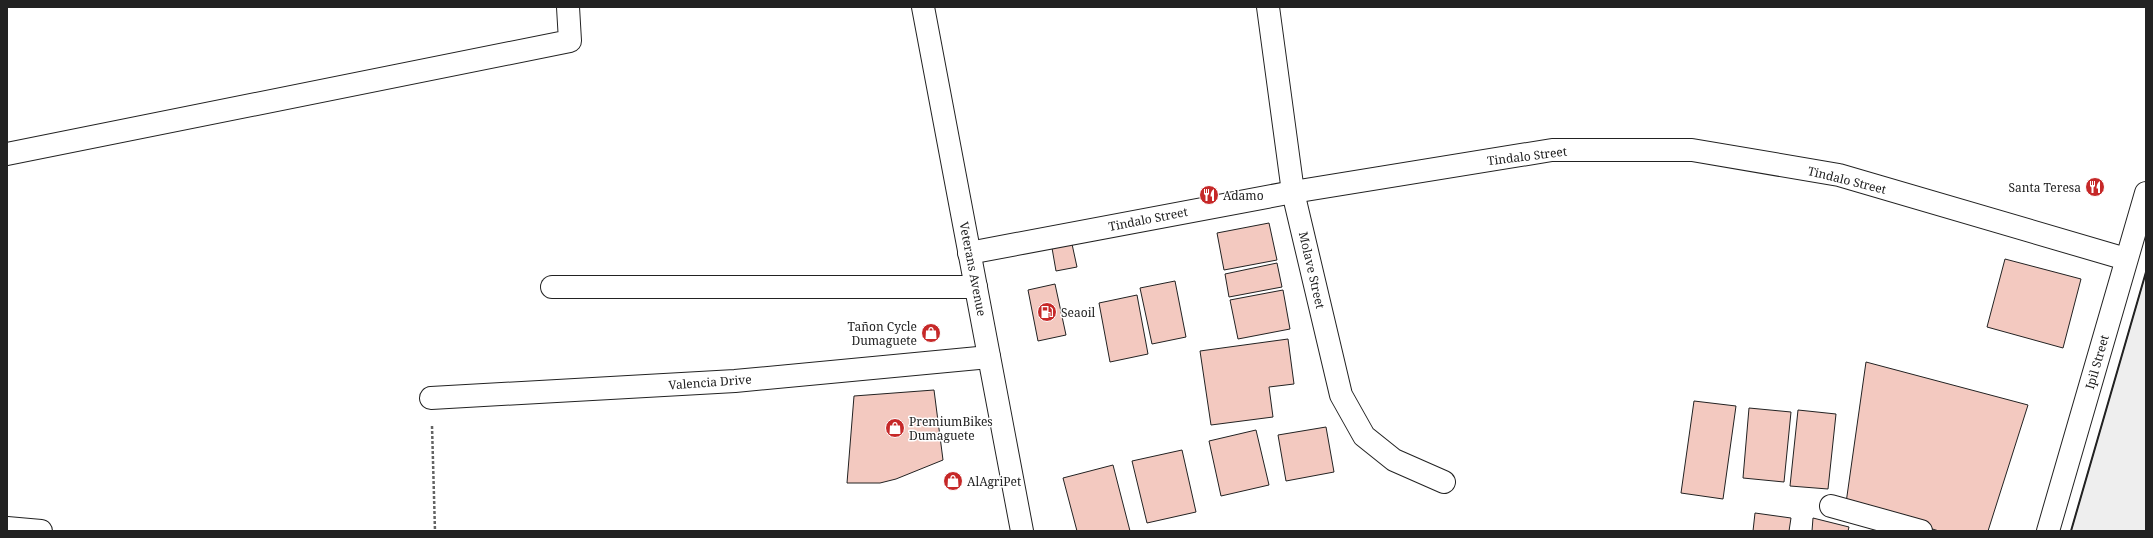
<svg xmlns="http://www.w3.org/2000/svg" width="2153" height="538" font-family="'Noto Serif',serif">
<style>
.green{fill:#eee;stroke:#6f6f6f}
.building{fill:#f3c9c0;stroke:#222}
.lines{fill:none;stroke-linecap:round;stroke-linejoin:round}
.minor-casing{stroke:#222;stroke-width:24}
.highway-casing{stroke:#222;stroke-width:24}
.path{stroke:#646464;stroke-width:2.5;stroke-dasharray:3 2;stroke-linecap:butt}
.minor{stroke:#fff;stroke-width:22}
.highway{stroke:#fff;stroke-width:22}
.wall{stroke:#222;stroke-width:2}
.labels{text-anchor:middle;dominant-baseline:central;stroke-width:3;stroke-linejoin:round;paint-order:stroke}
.street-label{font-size:12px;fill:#222;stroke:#fff}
.poi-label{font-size:12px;fill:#222;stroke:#fff;text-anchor:start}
</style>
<rect width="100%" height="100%" fill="#fff"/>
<path class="green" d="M2146,272V531H2071Z"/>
<g class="building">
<path d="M1269,223L1277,260L1224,270L1217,233Z"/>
<path d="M1072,244L1077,267L1056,271L1052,248Z"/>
<path d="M2005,259L2081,279L2063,348L1987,327Z"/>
<path d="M1277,263L1282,287L1229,297L1225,274Z"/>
<path d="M1175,281L1186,337L1152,344L1140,288Z"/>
<path d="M1055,284L1066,335L1038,341L1028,290Z"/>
<path d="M1283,290L1290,329L1238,339L1230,300Z"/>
<path d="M1137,295L1148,354L1110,362L1099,303Z"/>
<path d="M1288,339L1294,384L1269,387L1273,417L1211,425L1200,351Z"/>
<path d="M1866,362L2028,405L1988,531H1939L1846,503Z"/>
<path d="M934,390L943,460L896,479L880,483H847L854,396Z"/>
<path d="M1694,401L1736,406L1723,499L1681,493Z"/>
<path d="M1749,408L1791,412L1784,482L1743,478Z"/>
<path d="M1798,410L1836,414L1828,489L1790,486Z"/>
<path d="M1326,427L1334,472L1286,481L1278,435Z"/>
<path d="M1256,430L1269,485L1221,496L1209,441Z"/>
<path d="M1182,450L1196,512L1147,523L1132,461Z"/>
<path d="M1113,465L1130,531H1077L1063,478Z"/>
<path d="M1755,513L1791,518L1789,531H1753Z"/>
<path d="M1813,518L1849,527L1848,531H1812Z"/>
</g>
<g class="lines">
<defs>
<g id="minor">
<path d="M1268,7L1293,192L1341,395L1364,436L1394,460L1444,482"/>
<path d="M7,154L570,41L568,7"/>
<path d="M969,253L1293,192L1552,150H1692L1839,175L2126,259"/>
<path d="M552,287H976"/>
<path d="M431,398L735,381L989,357"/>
<path d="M1831,506L1921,531"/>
<path d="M7,528L41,531"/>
<path d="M2048,531L2146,193"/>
</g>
<path id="highway" d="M923,7L1022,531"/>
</defs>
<use href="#minor" class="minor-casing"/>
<use href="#highway" class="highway-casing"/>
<path class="path" d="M432,426L435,531"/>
<use href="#minor" class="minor"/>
<use href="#highway" class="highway"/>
<path class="wall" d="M2071,531L2146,272"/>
</g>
<defs>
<symbol id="restaurant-disc" viewBox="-11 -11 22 22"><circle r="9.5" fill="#c62828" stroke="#fff"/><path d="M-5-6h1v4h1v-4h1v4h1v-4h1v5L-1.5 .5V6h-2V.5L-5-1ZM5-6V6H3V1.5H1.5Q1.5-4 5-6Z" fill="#fff"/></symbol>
<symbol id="fuel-disc" viewBox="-11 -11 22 22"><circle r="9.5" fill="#c62828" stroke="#fff"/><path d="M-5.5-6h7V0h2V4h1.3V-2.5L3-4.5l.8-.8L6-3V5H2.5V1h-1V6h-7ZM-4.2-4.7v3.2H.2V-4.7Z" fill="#fff"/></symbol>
<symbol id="shop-disc" viewBox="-11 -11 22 22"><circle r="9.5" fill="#c62828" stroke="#fff"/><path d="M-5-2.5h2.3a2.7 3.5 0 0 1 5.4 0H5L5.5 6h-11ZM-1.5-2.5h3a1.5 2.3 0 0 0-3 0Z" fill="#fff"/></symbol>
</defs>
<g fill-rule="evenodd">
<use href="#restaurant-disc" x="2084" y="176" width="22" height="22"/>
<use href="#restaurant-disc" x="1198" y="184" width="22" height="22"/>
<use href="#fuel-disc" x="1036" y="301" width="22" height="22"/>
<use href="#shop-disc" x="920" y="322" width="22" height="22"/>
<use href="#shop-disc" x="884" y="417" width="22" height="22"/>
<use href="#shop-disc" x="942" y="470" width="22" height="22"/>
</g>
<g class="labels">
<g class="street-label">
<text transform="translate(1527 156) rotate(-7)">Tindalo Street</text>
<text transform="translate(1847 180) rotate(14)">Tindalo Street</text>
<text transform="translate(1148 219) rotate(-11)">Tindalo Street</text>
<text transform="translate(973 269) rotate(79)">Veterans Avenue</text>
<text transform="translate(1312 270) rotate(77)">Molave Street</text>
<text transform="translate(2097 362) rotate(-74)">Ipil Street</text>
<text transform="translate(710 382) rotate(-4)">Valencia Drive</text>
</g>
<g class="poi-label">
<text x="2081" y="187" text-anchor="end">Santa Teresa</text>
<text x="1223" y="195">Adamo</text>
<text x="1061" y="312">Seaoil</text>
<text x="917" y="326" text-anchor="end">Tañon Cycle<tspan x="917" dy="14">Dumaguete</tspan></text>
<text x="909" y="421">PremiumBikes<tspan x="909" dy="14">Dumaguete</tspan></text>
<text x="967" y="481">AlAgriPet</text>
</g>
</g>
<rect width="2153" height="538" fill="none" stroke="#222222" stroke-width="16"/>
</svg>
